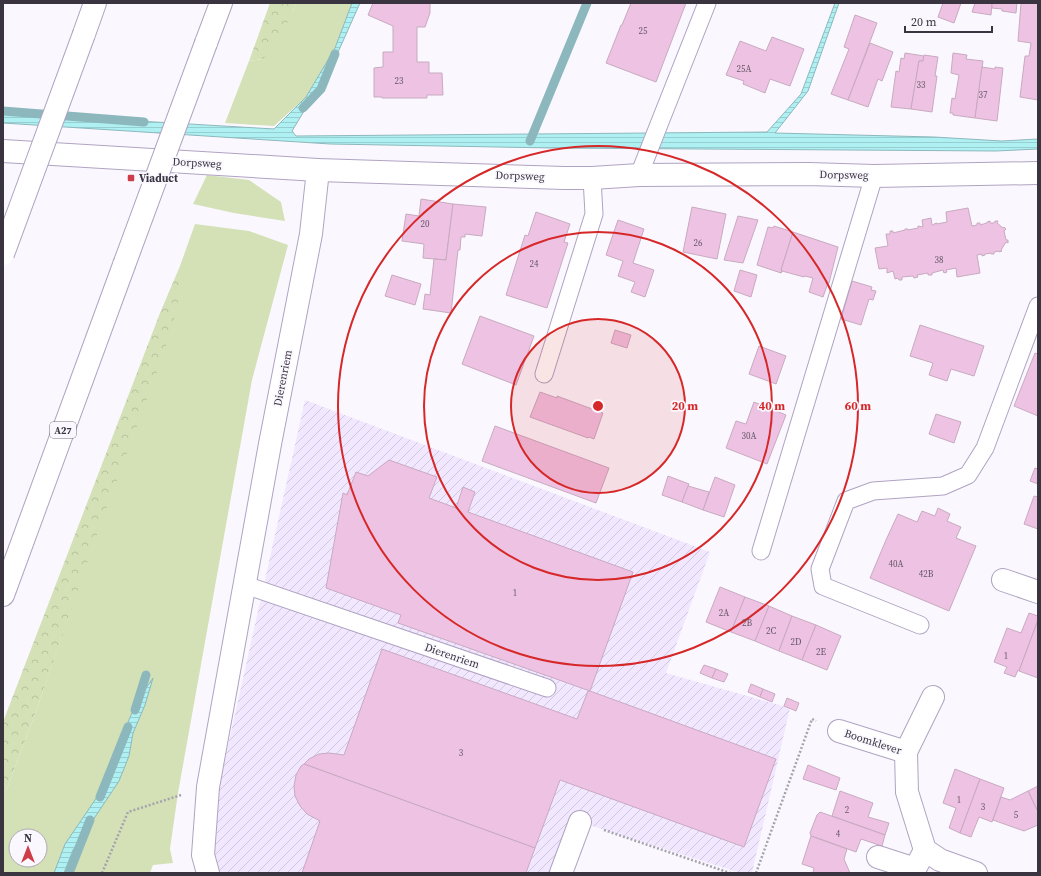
<svg xmlns="http://www.w3.org/2000/svg" width="1041" height="876" font-family="'Source Serif 4',serif">
<style>
.industrial{fill:url(#industrial-furrows)}
.green{fill:#d4e1b7;fill-rule:evenodd}
.forest{fill:url(#forest-crowns)}
.water{fill:url(#water-rules);stroke:#8cb8bd}
.lines{fill:none;stroke-linecap:round;stroke-linejoin:round}
.stream{stroke:#8cb8bd;stroke-width:9}
.building{fill:#eec2e3;stroke:#c8aac0}
.lane-casing{stroke:#b0a3c2;stroke-width:19}
.street-casing{stroke:#b0a3c2;stroke-width:24}
.secondary-casing{stroke:#b0a3c2;stroke-width:24}
.highway-casing{stroke:#b0a3c2;stroke-width:24}
.path{stroke:#a6a3ac;stroke-width:2.5;stroke-dasharray:2 2;stroke-linecap:butt}
.lane{stroke:#fff;stroke-width:17}
.street{stroke:#fff;stroke-width:22}
.secondary{stroke:#fff;stroke-width:22}
.highway{stroke:#fff;stroke-width:22}
.highway-bridge-casing{stroke:#b0a3c2;stroke-width:24;stroke-linecap:butt}
.highway-bridge{stroke:#fff;stroke-width:22}
.ring{fill:none;stroke:#d62828;stroke-width:2}
.poi-dot{fill:#cd3d4a;stroke:#faf8fe;stroke-width:1.5}
.labels{text-anchor:middle;dominant-baseline:central;stroke-width:3.5;stroke-linejoin:round;paint-order:stroke}
.number-label{font-size:9px;fill:#665869}
.shield{fill:#faf8fe;stroke:#736f79;stroke-width:1}
.shield-label{font-size:10px;font-weight:bold;fill:#393440}
.street-label{font-size:11px;fill:#393440;stroke:#faf8fe}
.poi-label{font-size:11px;font-weight:bold;fill:#393440;stroke:#faf8fe;text-anchor:start}
.centre{fill:#d62828;stroke:#faf8fe;stroke-width:2}
.ring-label{font-size:12px;text-anchor:middle;font-weight:bold;fill:#d62828;stroke:#faf8fe;stroke-width:3.5;stroke-linejoin:round;paint-order:stroke}
</style>
<defs>
<pattern id="industrial-furrows" width="10" height="10" patternUnits="userSpaceOnUse"><rect width="10" height="10" fill="#f1e7ff"/><path d="M-1 1l2-2M0 10L10 0M9 11l2-2" fill="none" stroke="#cfc7dc"/></pattern>
<pattern id="forest-crowns" width="20" height="18" patternUnits="userSpaceOnUse"><rect width="20" height="18" fill="#d4e1b7"/><path d="M2 6a3 3 0 1 1 6 0M12 15a3 3 0 1 1 6 0" fill="none" stroke="#b7c29e"/></pattern>
<pattern id="water-rules" width="6" height="5" patternUnits="userSpaceOnUse"><rect width="6" height="5" fill="#aff0f2"/><path d="M0 2.5h6" fill="none" stroke="#97ced1"/></pattern>
</defs>
<rect width="100%" height="100%" fill="#faf8fe"/>
<path class="industrial" d="M305,400L710,552L666,673L790,708L752,873H740L580,822L561,873H213V813Z"/>
<g class="green">
<path d="M296,3H352L335,48L306,97L274,126L225,123L249,61L263,59L292,14Z"/>
<path d="M207,175L249,180L281,202L285,221L234,213L193,204Z"/>
<path d="M195,224L249,231L288,245L252,380L178,793L170,849L173,863L153,865L150,873H3V799L37,709L180,286V266ZM16,836H40V860H16Z"/>
</g>
<g class="forest">
<path d="M270,3H296L292,14L276,44L263,59L249,61Z"/>
<path d="M180,266V286L177,309L163,356L95,540L37,709L3,799V722L160,313Z"/>
</g>
<g class="water">
<path d="M352,3H360L339,50L315,93L292,131L296,136L767,132L801,94L835,3H839L808,91L775,133L934,137L1002,141L1038,139V149L996,151L553,148L330,144L3,123V113L274,129L306,97L335,48Z"/>
<path d="M153,678L145,705L133,733L129,756L119,781L73,850L64,873H54L65,844L110,778L123,745V734L137,701Z"/>
</g>
<g class="lines">
<g class="stream">
<path d="M303,108L321,89L335,54"/>
<path d="M3,111L144,122"/>
<path d="M530,141L587,3"/>
<path d="M135,710L146,675"/>
<path d="M100,797L128,727"/>
<path d="M69,873L90,820"/>
</g>
</g>
<g class="building">
<path d="M373,3H430V13L425,27H417V62H429V73H442L443,95H427V98H382V97H374V68L383,67V52H393V26L368,15Z"/>
<path d="M631,3H686L656,82L606,63L621,25H622Z"/>
<path d="M943,3H961L954,23L938,17Z"/>
<path d="M975,3H992L991,15L972,12Z"/>
<path d="M992,3H1017L1016,13L1002,11V9L992,8Z"/>
<path d="M1021,3H1038V100L1020,97L1025,56H1029L1031,43L1018,41Z"/>
<path d="M855,15L877,23L848,100L831,94L849,49L844,47Z"/>
<path d="M772,37L804,49L790,86L770,79L765,93L743,84L744,81L726,75L740,41L766,51Z"/>
<path d="M870,43L893,52L882,81L878,79L868,107L848,100Z"/>
<path d="M905,53L924,56L923,61H919L911,109L891,107L896,71L899,72L901,58L904,59Z"/>
<path d="M953,53L967,55L966,59L983,61L975,118L953,115V113H950L952,98L955,99L959,75L951,73Z"/>
<path d="M924,55L938,57L935,76H937L932,112L911,109L919,61H923Z"/>
<path d="M982,67L995,69V67L1003,68L997,121L975,118Z"/>
<path d="M421,199L453,204L446,260L423,258L424,244L402,241L406,214L419,216Z"/>
<path d="M453,204L486,207L482,236L465,234V237H461L460,250H458L451,313L423,309L425,294L430,295L434,259L446,260Z"/>
<path d="M692,207L726,214L717,259L683,252Z"/>
<path d="M968,208L972,226L977,225V223H980V225L987,223V222L990,221V223H994L995,221H998L997,223L1003,228L1004,227L1006,229L1004,231L1006,240H1008V243L1006,242L1001,250L1002,251L999,252V251L994,252V254H991V253L985,254V255L982,256V254L977,255L980,273L957,277L956,268L946,270L947,272L944,273L943,270L932,273V275H928V273L917,275L918,277L914,278L913,276L902,277V280H899L898,278L895,279L893,271L887,273V268L879,269L875,248L888,246L886,234H890V231H893V233L905,230V229H908V230L918,228V226L923,227L922,220L931,218L932,225H934V224L937,223V224L947,222L946,212Z"/>
<path d="M536,212L570,224L564,242L568,243L547,308L506,295L525,235L528,236Z"/>
<path d="M738,216L758,220L743,263L724,260Z"/>
<path d="M618,220L644,229L633,263L654,270L645,297L631,292L635,282L618,276L623,261L606,255Z"/>
<path d="M774,226L793,232L781,270H782L781,273L757,265L768,227L773,228Z"/>
<path d="M793,232L838,247L829,283H828L823,297L809,292L813,278L805,276L804,277L782,271L781,273L782,270H781Z"/>
<path d="M740,270L757,275L751,297L734,291Z"/>
<path d="M392,275L421,284L415,305L385,296Z"/>
<path d="M852,281L872,287L871,290L876,291L873,300L869,299L861,325L841,319Z"/>
<path d="M480,316L534,336L516,385L462,364Z"/>
<path d="M920,325L984,346L974,376L951,369L947,381L929,375L933,363L910,356Z"/>
<path d="M615,330L631,335L627,348L611,343Z"/>
<path d="M759,346L786,356L776,384L749,374Z"/>
<path d="M1035,353L1038,354V416L1014,406Z"/>
<path d="M540,392L557,398V396L603,413L594,439L589,437L588,438L530,417Z"/>
<path d="M754,402L786,415L767,464L726,448L736,421L746,424Z"/>
<path d="M936,414L961,422L954,443L929,434Z"/>
<path d="M495,426L609,468L596,503L482,461Z"/>
<path d="M389,460L437,477L429,498L456,508L463,487L475,492L468,512L633,572L590,691L398,623L401,615L326,588L343,493L347,495L356,472L368,476Z"/>
<path d="M1035,468L1038,469V484L1030,481Z"/>
<path d="M668,476L689,484L682,502L662,495Z"/>
<path d="M715,477L735,485L724,517L703,510Z"/>
<path d="M688,486L709,492L703,510L682,502Z"/>
<path d="M1034,496L1038,497V496V529L1024,524Z"/>
<path d="M938,508L950,514L947,521L961,527L956,538L976,546L949,611L870,578L886,540L898,514L917,522L922,511L935,516Z"/>
<path d="M720,587L745,597L731,632L706,622Z"/>
<path d="M745,597L769,606L755,641L731,632Z"/>
<path d="M769,606L792,616L779,651L755,641Z"/>
<path d="M1029,613L1038,616V620L1019,671L1018,670L1015,677L1004,673L1007,667L994,662L1007,628L1021,633Z"/>
<path d="M792,616L816,625L802,660L779,651Z"/>
<path d="M1038,620V678L1019,671Z"/>
<path d="M816,625L841,636L827,670L802,660Z"/>
<path d="M382,649L577,719L588,691H590L776,759L744,847L560,780L535,848L304,764L309,759L319,754L329,753L344,755Z"/>
<path d="M704,665L716,669L712,678L700,673Z"/>
<path d="M716,669L728,674L724,682L712,678Z"/>
<path d="M751,684L763,689L760,697L748,692Z"/>
<path d="M763,689L775,694L772,702L760,697Z"/>
<path d="M787,698L799,703L796,711L784,706Z"/>
<path d="M304,764L535,848L526,873H302L320,821L307,814L300,806L295,796L294,786L296,775L301,766Z"/>
<path d="M808,765L840,778L836,790L803,779Z"/>
<path d="M955,769L980,779L960,833L949,828L956,808L943,803Z"/>
<path d="M980,779L1004,788L992,822L979,817L971,837L960,833Z"/>
<path d="M1038,786V812L1028,791Z"/>
<path d="M840,791L873,803L868,817L889,823L885,835L832,816Z"/>
<path d="M1028,791L1038,812V825L1024,831L993,820L1001,797L1010,800Z"/>
<path d="M820,812L885,835L882,846L861,839L856,852L823,840L811,836L810,833L817,815Z"/>
<path d="M811,836L847,849L844,859L850,873H813L814,868L802,864Z"/>
</g>
<g class="lines">
<defs>
<g id="lane">
<path d="M639,175L707,3"/>
<path d="M544,374L594,214L592,178"/>
<path d="M761,551L874,176"/>
<path d="M245,585L547,688"/>
<path d="M920,625L823,586L820,569L846,501L873,491L943,486L968,475L985,448L1038,306"/>
</g>
<g id="street">
<path d="M1003,580L1038,592"/>
<path d="M933,697L906,752L907,792L925,850L940,860L976,873"/>
<path d="M839,731L906,752"/>
<path d="M878,857L915,869L925,850"/>
<path d="M208,873L203,855L208,787L270,444L311,234L318,170"/>
<path d="M561,873L580,822"/>
</g>
<path id="secondary" d="M3,151L318,170L564,178H592L639,175L809,174L874,176L1038,173"/>
<g id="highway">
<path d="M84,34L95,3"/>
<path d="M206,43L221,3"/>
<path d="M3,595L124,265"/>
</g>
</defs>
<use href="#lane" class="lane-casing"/>
<use href="#street" class="street-casing"/>
<use href="#secondary" class="secondary-casing"/>
<use href="#highway" class="highway-casing"/>
<g class="path">
<path d="M604,830L730,873"/>
<path d="M102,873L128,812L181,795"/>
<path d="M756,873L812,719L816,721"/>
</g>
<use href="#lane" class="lane"/>
<use href="#street" class="street"/>
<use href="#secondary" class="secondary"/>
<use href="#highway" class="highway"/>
<defs>
<g id="highway-bridge">
<path d="M3,254L84,34"/>
<path d="M124,265L206,43"/>
</g>
</defs>
<use href="#highway-bridge" class="highway-bridge-casing"/>
<use href="#highway-bridge" class="highway-bridge"/>
</g>
<circle cx="598" cy="406" r="87" fill="#d62828" fill-opacity=".12"/>
<g class="ring">
<circle cx="598" cy="406" r="87"/>
<circle cx="598" cy="406" r="174"/>
<circle cx="598" cy="406" r="260"/>
</g>
<rect class="poi-dot" x="127" y="174" width="8" height="8" rx="2"/>
<g class="labels">
<g class="number-label">
<text x="643" y="31">25</text>
<text x="744" y="69">25A</text>
<text x="399" y="81">23</text>
<text x="921" y="85">33</text>
<text x="983" y="95">37</text>
<text x="425" y="224">20</text>
<text x="698" y="243">26</text>
<text x="939" y="260">38</text>
<text x="534" y="264">24</text>
<text x="749" y="436">30A</text>
<text x="896" y="564">40A</text>
<text x="926" y="574">42B</text>
<text x="515" y="593">1</text>
<text x="724" y="613">2A</text>
<text x="747" y="623">2B</text>
<text x="771" y="631">2C</text>
<text x="796" y="642">2D</text>
<text x="821" y="652">2E</text>
<text x="1006" y="656">1</text>
<text x="461" y="753">3</text>
<text x="959" y="800">1</text>
<text x="983" y="807">3</text>
<text x="847" y="810">2</text>
<text x="1016" y="815">5</text>
<text x="838" y="834">4</text>
</g>
<rect class="shield" x="50" y="422" width="26" height="16" rx="3"/>
<g class="shield-label">
<text x="63" y="430">A27</text>
</g>
<g class="street-label">
<text transform="translate(197 163) rotate(3)">Dorpsweg</text>
<text transform="translate(844 175) rotate(1)">Dorpsweg</text>
<text transform="translate(520 176) rotate(2)">Dorpsweg</text>
<text transform="translate(283 378) rotate(-79)">Dierenriem</text>
<text transform="translate(452 656) rotate(19)">Dierenriem</text>
<text transform="translate(873 742) rotate(18)">Boomklever</text>
</g>
<g class="poi-label">
<text x="139" y="178">Viaduct</text>
</g>
</g>
<circle cx="598" cy="406" r="6" class="centre"/>
<g class="ring-label">
<text x="685" y="410">20 m</text>
<text x="772" y="410">40 m</text>
<text x="858" y="410">60 m</text>
</g>
<rect width="1041" height="876" fill="none" stroke="#393440" stroke-width="8"/>
<g transform="translate(28 848)"><circle r="19" fill="#faf8fe" stroke="#adaab2"/>
<path d="M0-3L7 15L0 10L-7 15Z" fill="#cd3d4a"/>
<text y="-6" font-size="11" font-weight="bold" text-anchor="middle" fill="#393440">N</text>
</g>
<path d="M905 26v6h87v-6" fill="none" stroke="#393440" stroke-width="2"/>
<text x="911" y="26" font-size="12" fill="#393440" stroke="#faf8fe" stroke-width="3" paint-order="stroke">20 m</text>
</svg>
